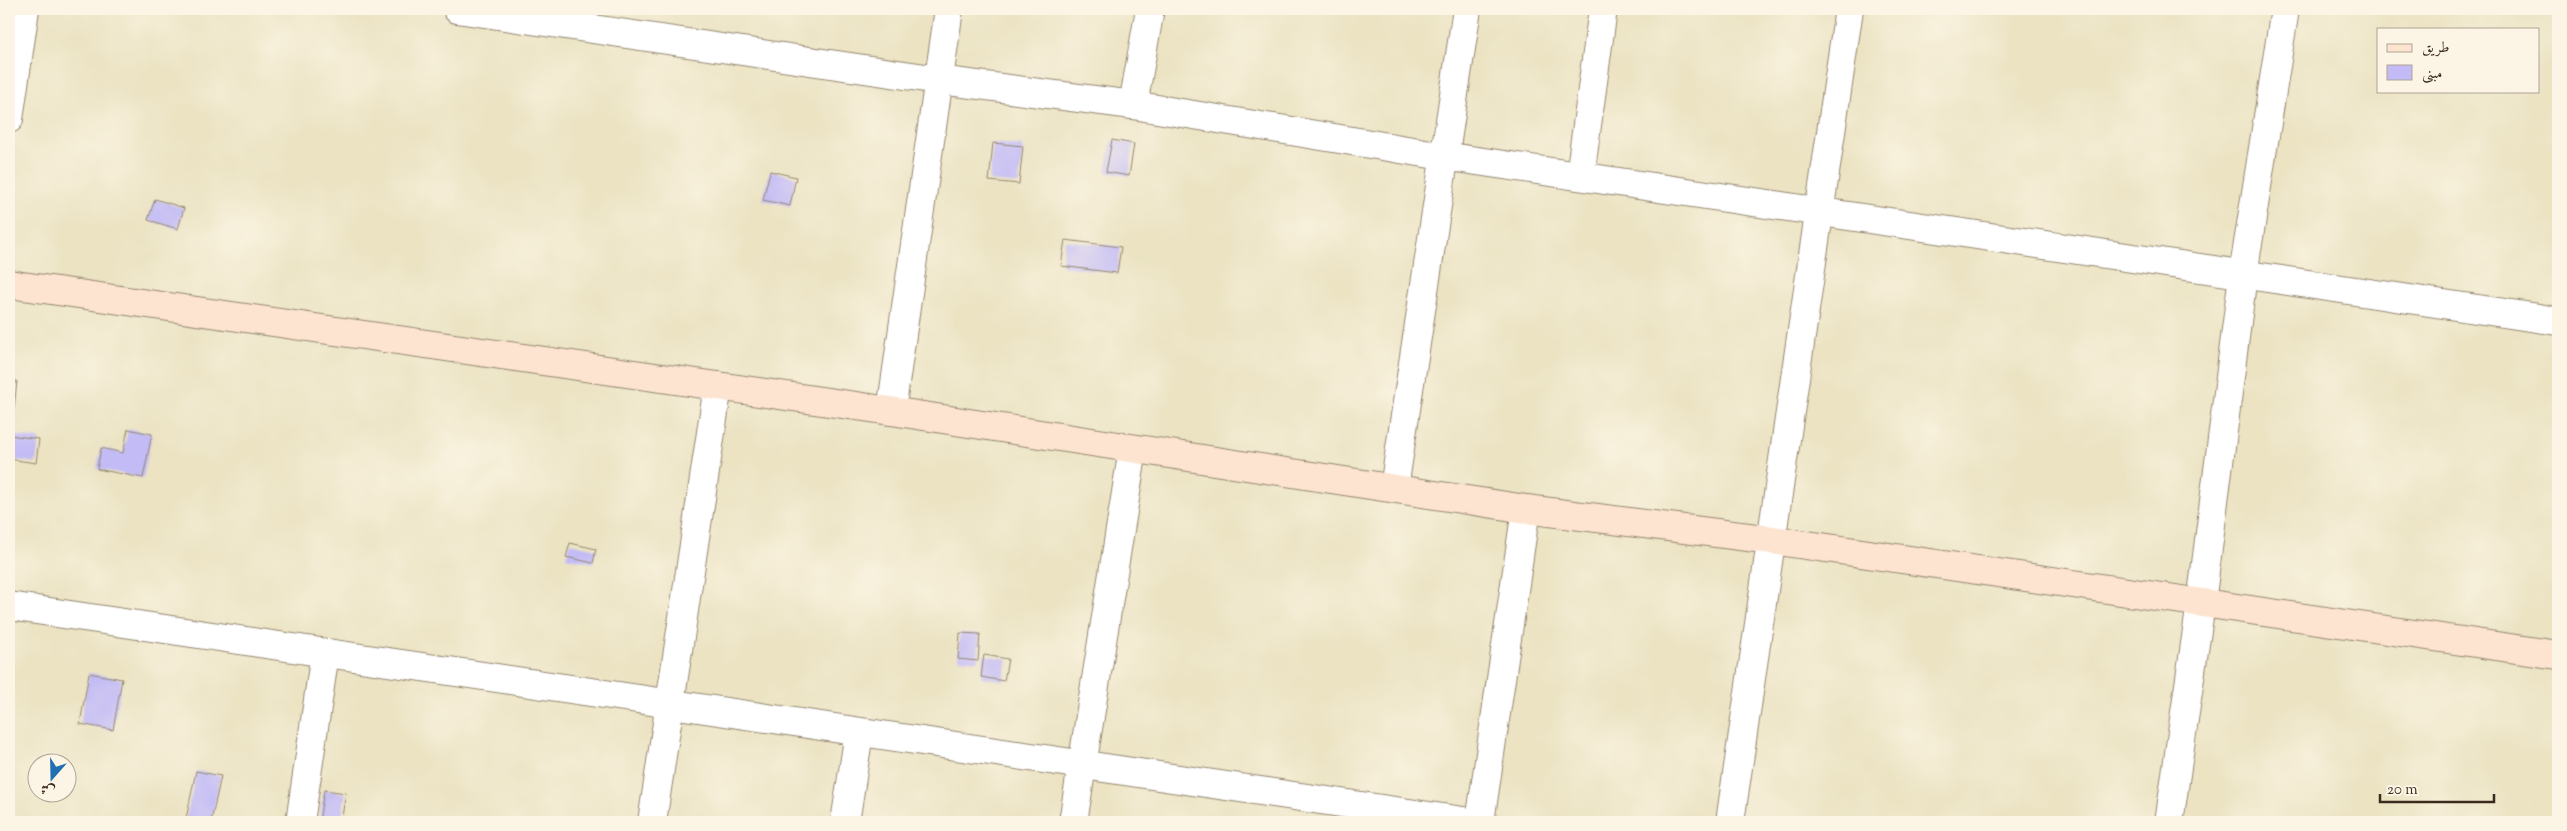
<svg xmlns="http://www.w3.org/2000/svg" width="2567" height="831" font-family="'Sorts Mill Goudy',Amiri,serif">
<style>
.building{fill:#c2bbf5}
.lines{fill:none;stroke-linecap:round;stroke-linejoin:round}
.street-casing{stroke:#938670;stroke-width:30}
.secondary-casing{stroke:#938670;stroke-width:30}
.street{stroke:#fff;stroke-width:28}
.secondary{stroke:#fde4d0;stroke-width:28}
</style>
<rect width="100%" height="100%" fill="#fcf5e5"/>
<filter id="ink" filterUnits="userSpaceOnUse"><feTurbulence type="fractalNoise" baseFrequency=".02" numOctaves="2"/><feDisplacementMap in="SourceGraphic" scale="10" xChannelSelector="R" yChannelSelector="G"/><feConvolveMatrix kernelMatrix="1 2 1 2 8 2 1 2 1" color-interpolation-filters="sRGB"/></filter>
<filter id="wash" filterUnits="userSpaceOnUse"><feTurbulence type="fractalNoise" baseFrequency=".0096" numOctaves="4" result="noise"/><feDisplacementMap in="SourceGraphic" scale="20" xChannelSelector="R" yChannelSelector="G"/><feGaussianBlur stdDeviation="1.12" result="paint"/><feColorMatrix in="noise" values="0 0 0 0 0 0 0 0 0 0 0 0 0 0 0 0 0 1.4 0 .05"/><feComposite in="paint" operator="in"/></filter>
<g filter="url(#wash)">
<rect width="100%" height="100%" fill="#ebe3c2"/>
<g id="blocks">
<g class="building">
<path d="M1112,140L1134,144L1129,176L1106,172Z"/>
<path d="M993,143L1023,146L1019,184L989,181Z"/>
<path d="M770,171L796,177L790,206L763,200Z"/>
<path d="M155,199L184,208L178,229L148,220Z"/>
<path d="M1065,240L1121,247L1117,273L1061,266Z"/>
<path d="M9,379L17,381L14,409H9Z"/>
<path d="M128,429L152,434L143,478L97,469L101,448L123,453Z"/>
<path d="M9,435L39,439L36,463L9,459Z"/>
<path d="M570,543L596,549L593,563L566,557Z"/>
<path d="M960,633L980,634L978,661L958,659Z"/>
<path d="M984,655L1008,659L1004,681L981,677Z"/>
<path d="M89,673L122,679L113,730L80,724Z"/>
<path d="M196,771L221,776L211,822L186,819Z"/>
<path d="M324,790L346,793L341,822H319Z"/>
</g>
</g>
</g>
<g filter="url(#ink)">
<use href="#blocks" fill-opacity="0" stroke="#938670" stroke-width="1"/>
<g class="lines">
<defs>
<g id="street">
<path d="M457,9L939,80L1133,105L1443,156L2558,321"/>
<path d="M1133,105L1150,9"/>
<path d="M9,119L25,9"/>
<path d="M1580,176L1603,9"/>
<path d="M891,411L949,9"/>
<path d="M1394,488L1467,9"/>
<path d="M9,606L1470,822"/>
<path d="M300,822L325,653"/>
<path d="M652,822L718,386"/>
<path d="M845,822L859,733"/>
<path d="M1073,822L1133,449"/>
<path d="M1480,822L1526,509"/>
<path d="M1730,822L1849,9"/>
<path d="M2169,822L2201,603L2243,275L2285,9"/>
</g>
<path id="secondary" d="M9,284L891,411L1526,509L1772,540L2558,655"/>
</defs>
<use href="#street" class="street-casing"/>
<use href="#secondary" class="secondary-casing"/>
<use href="#street" class="street"/>
<use href="#secondary" class="secondary"/>
</g>
</g>
<rect width="2567" height="831" fill="none" stroke="#fcf5e5" stroke-width="30"/>
<rect x="2377" y="28" width="162" height="65" fill="#fcf5e5" stroke="#afa495"/>
<rect x="2387" y="44" width="25" height="8" fill="#fde4d0" stroke="#afa495"/>
<text x="2422" y="52" font-size="15" fill="#3b2a1e">طريق</text>
<rect x="2387" y="65" width="25" height="15" fill="#c2bbf5" stroke="#afa495"/>
<text x="2422" y="78" font-size="15" fill="#3b2a1e">مبنى</text>
<g transform="translate(52 778) rotate(200)"><circle r="24" fill="#fcf5e5" stroke="#afa495"/>
<path d="M0-4L9 19L0 12L-9 19Z" fill="#1f6fb2"/>
<text y="-8" font-size="14" font-weight="bold" text-anchor="middle" fill="#3b2a1e">ش</text>
</g>
<path d="M2380 794v8h114v-8" fill="none" stroke="#3b2a1e" stroke-width="2.5"/>
<text x="2387" y="794" font-size="15" fill="#3b2a1e" stroke="#fcf5e5" stroke-width="4" paint-order="stroke">20 m</text>
</svg>
